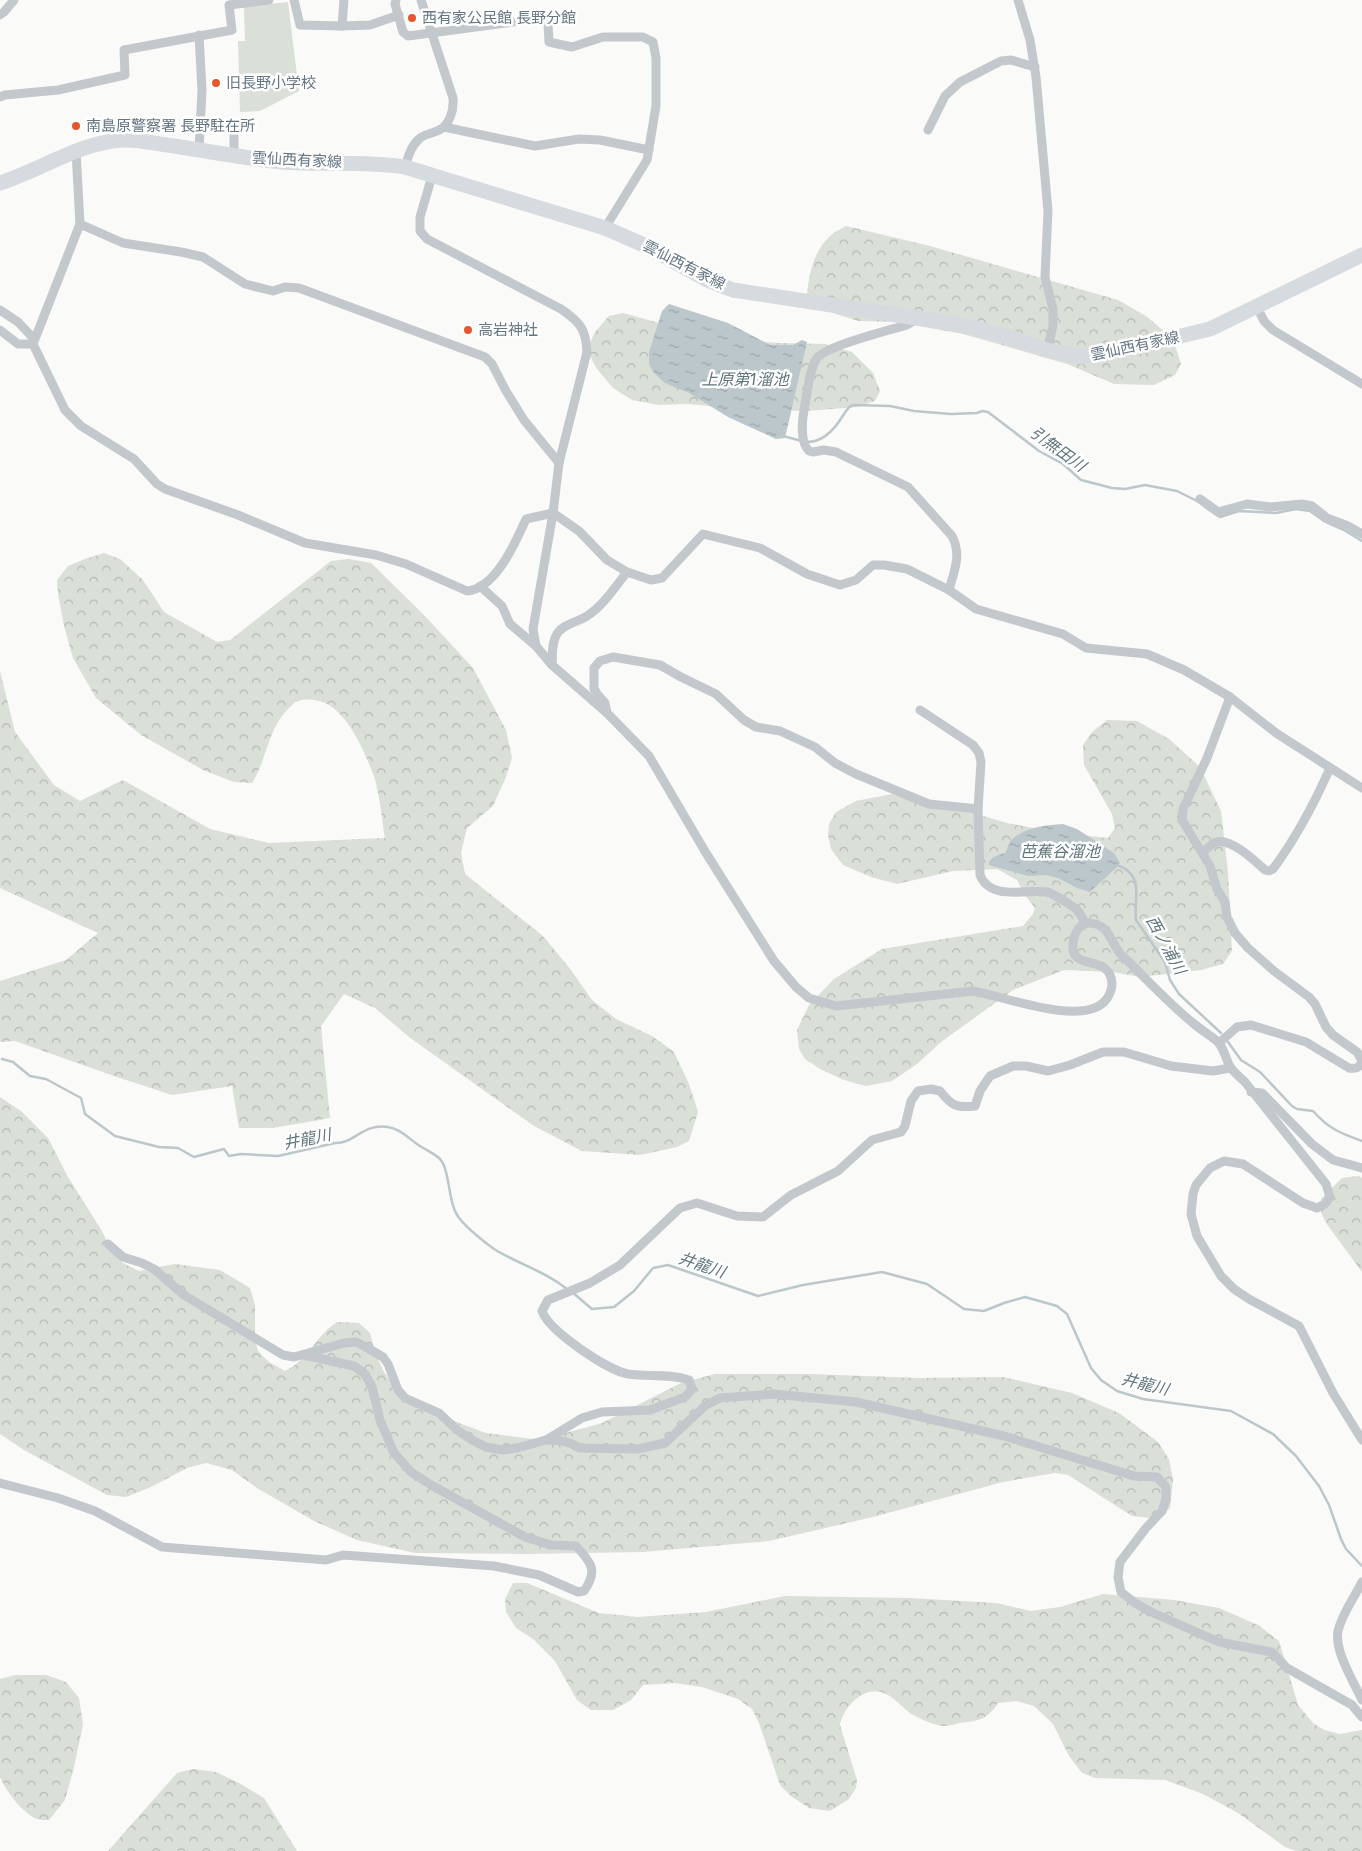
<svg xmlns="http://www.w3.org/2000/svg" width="1362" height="1851" font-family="'Fira Sans','Noto Sans JP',sans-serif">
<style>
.green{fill:#dadfd7}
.forest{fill:url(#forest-crowns)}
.water{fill:url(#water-ripples)}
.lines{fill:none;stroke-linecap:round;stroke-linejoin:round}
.stream{stroke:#bbc7cb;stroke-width:2.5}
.minor{stroke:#c3c8cc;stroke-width:9}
.primary{stroke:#d6dbdf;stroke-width:15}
.poi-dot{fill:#e4572e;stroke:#fff;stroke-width:2}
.labels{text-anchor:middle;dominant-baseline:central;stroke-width:5;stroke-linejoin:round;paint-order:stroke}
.poi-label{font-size:15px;fill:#657683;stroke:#fff;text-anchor:start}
.street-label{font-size:15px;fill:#657683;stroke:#fff}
.water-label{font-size:16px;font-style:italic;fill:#60757c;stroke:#fff}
</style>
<defs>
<pattern id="forest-crowns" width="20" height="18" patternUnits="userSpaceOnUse" patternTransform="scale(1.25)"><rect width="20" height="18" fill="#dadfd7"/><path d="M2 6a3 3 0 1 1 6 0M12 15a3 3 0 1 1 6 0" fill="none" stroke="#b4b9b4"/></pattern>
<pattern id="water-ripples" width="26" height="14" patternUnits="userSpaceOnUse" patternTransform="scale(1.25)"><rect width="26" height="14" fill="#bbc7cb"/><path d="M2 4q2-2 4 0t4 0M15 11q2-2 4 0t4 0" fill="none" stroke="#9ca6aa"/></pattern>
</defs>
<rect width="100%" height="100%" fill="#fafaf8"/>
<path class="green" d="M288,2L299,91L260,111L240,112L238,41H245L244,7Z"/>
<g class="forest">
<path d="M846,226L930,246L1118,300L1146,316L1173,339L1181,364L1175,375L1154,385L1114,384L1067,364L963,334L898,322L858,321L833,313L807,294C809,274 814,251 829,237C834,232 841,229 846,226Z"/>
<path d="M623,313L714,338L779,343L825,344L852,352L873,373L880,391L875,401L857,407L806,411L741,409L688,404L659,405L632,400L613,388L597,369L589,354L590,343L595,332L609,316Z"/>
<path d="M104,553L120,559L143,580L164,612L217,642L230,640L331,561L349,559L371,563L424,615L473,668L506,730L512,758L506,777L493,806L467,828L461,853L465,874L543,936L571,970L592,1000L616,1019L652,1036L674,1052L689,1084L698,1112L689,1141L677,1147L640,1155L582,1151L534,1126L409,1037L375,1008L344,994L321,1026L330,1118L273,1128H239L232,1086L172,1095L114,1076L15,1041L0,1042V981L66,960L98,933L0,888V671L15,732L54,785L80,801L123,780L210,829L269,843L385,838C382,820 379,787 372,771C363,748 345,707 319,701C308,699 299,698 291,706C267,728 268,758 252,783L234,782L203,770L141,735L96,698L73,658L64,626L58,594L57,580L68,566L85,559Z"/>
<path d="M1107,720L1137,721L1169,739L1200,767L1221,811L1228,872L1232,951L1223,964L1201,970L1140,977L1113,972L1064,970L1013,990L941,1042L917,1064L892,1081L866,1086L844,1080L822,1070L805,1059L799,1049L797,1030L809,1005L834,979L882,949L1023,926L1033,914L1035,908L1025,895L1017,880L997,869L953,871L897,884L871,877L843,865L831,849L828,835L829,824L836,812L856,801L892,794L939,803L1007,823L1061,833L1108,838L1115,828L1112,814L1084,765L1083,745L1092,732Z"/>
<path d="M0,1097L21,1111L48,1138L68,1177L102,1231L113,1254L123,1263L139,1271L175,1264L220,1270L250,1288L255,1305V1339L258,1351L269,1362L285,1371C304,1362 311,1346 325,1332C328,1328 333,1325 337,1322L359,1323L370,1333L376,1355L384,1372L396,1388L424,1410L486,1433L540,1440L602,1423L681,1383L715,1374H810L919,1378L1003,1377L1072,1393L1119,1413L1158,1442L1169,1459L1173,1480L1170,1508L1159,1519L1132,1516L1068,1475L1055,1473L1003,1482L873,1517L769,1541L643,1552L524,1554L415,1553L357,1540L314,1521L257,1488L232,1470L206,1463L187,1468L151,1487L126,1497L107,1495L24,1450L0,1434Z"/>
<path d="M1358,1176L1362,1178V1272L1326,1223L1320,1210L1321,1199L1342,1178Z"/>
<path d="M513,1583H527L599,1613L638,1617L706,1612L785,1596L910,1598L996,1603L1031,1611L1060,1607L1103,1594L1174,1600L1219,1608L1258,1625L1279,1641L1298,1705L1313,1723L1324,1730L1340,1734L1362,1730V1851H1296L1285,1847L1238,1813L1203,1794L1165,1780L1095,1778L1082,1773L1069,1756L1053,1724L1034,1706L1017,1701L998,1703C987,1720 978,1721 959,1723C955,1724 949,1726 944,1726C936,1726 923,1720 915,1716C903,1710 895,1696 881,1692C862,1687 843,1708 840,1725L857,1780L856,1788L849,1799L830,1811L809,1808L791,1796L780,1785L759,1723L752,1709L738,1699L702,1687L674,1683L643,1685L631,1700L613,1710H591L577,1700L555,1661L533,1639L516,1628L506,1612L505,1599Z"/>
<path d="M15,1675H46L66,1682L79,1698L83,1725L74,1767L65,1800L49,1820C46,1820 41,1820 37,1819C22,1813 6,1791 0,1777V1679Z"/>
<path d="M193,1769L216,1772L239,1783L264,1798L297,1851H108L177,1773Z"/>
</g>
<g class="water">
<path d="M669,304L728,323L770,345H793L802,340L807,342L785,438L776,439L728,417L689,393L665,383L654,373L649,364V352L662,311Z"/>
<path d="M1063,824L1077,829L1114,853L1120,863L1118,866L1090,892L1077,888L1058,878L1046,875L1028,876L989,865V862C993,856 998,855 1005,853C1008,849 1008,843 1012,839C1027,827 1046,825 1063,824Z"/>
</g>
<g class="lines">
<g class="stream">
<path d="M783,436L802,441"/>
<path d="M807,442C823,442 834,430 842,417C846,412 847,407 853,405L890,406L914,411L951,414L977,413L982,411L988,412L1039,451L1063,464L1081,480L1112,488L1125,489L1145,485L1177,491L1199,502"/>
<path d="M1205,507L1220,517L1239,511L1276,513L1296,509L1310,511L1324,521L1344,530L1362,541"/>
<path d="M1117,865C1146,875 1133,899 1136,920L1165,962L1170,980L1179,994L1221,1033"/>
<path d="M1228,1042L1241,1060L1260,1072L1292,1106L1297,1109L1313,1111C1329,1129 1340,1133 1362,1141"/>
<path d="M2,1059L13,1062L30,1076L46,1079L81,1098L85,1114L115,1136L159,1147L178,1148L194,1157L224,1149L229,1156L241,1154L278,1156L335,1143C354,1144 363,1123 388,1127C400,1129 407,1137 417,1144C424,1149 433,1153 439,1158C451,1169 447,1205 460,1219C467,1228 484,1242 494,1249C518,1264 545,1271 567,1289"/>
<path d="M572,1292L592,1309L614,1307L634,1291L653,1268L668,1265L758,1296L803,1285L882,1272L927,1284L964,1309L984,1311L1004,1303L1025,1297L1057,1306L1067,1314L1091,1368L1101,1380L1117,1391L1143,1399L1231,1411L1273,1434L1296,1456L1319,1486L1329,1505L1341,1539L1346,1549L1362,1566"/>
</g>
<g class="minor">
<path d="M294,0L300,25L342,26L344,0"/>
<path d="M396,0L395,4L403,32L408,36L543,18L548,24L549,42L572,47L603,37H643L653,42L656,58V106L647,160L605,228"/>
<path d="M1018,0L1030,40L1036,77L1048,211L1045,277L1053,309V326L1047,350"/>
<path d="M0,15L4,12L14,0"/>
<path d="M342,26L370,25L399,15"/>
<path d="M199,35L202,90L199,150"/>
<path d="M0,97L5,95L58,90L125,75L124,50L232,30L229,5L269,0"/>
<path d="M234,125V156"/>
<path d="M444,127L535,146L579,139L600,140L649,150"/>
<path d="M928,130L945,96L960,82L1001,61L1011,60L1035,67"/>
<path d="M76,151L80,224L33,344L65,410L81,426L134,459L157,484L165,489L238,515L305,543L376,555L406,564L467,591C496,589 516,541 526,519L553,513L579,531L607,560L627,572L651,580L662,578L703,534L760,548L807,574L840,585L856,580L873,565H884L907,569L949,590L976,609L1063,634L1086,648L1147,654L1184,670L1230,697L1276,733L1362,788"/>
<path d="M405,167C408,157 411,146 419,139C424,134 431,134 437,131C450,126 454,110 453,98L421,0"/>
<path d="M432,176L420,217V231L427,239L561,309C580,322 586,329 587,352L559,463L553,513L533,629L536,646"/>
<path d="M80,224L123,243L181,252L203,257L245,284L273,291L285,287L299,288L485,357L492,364L506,391L524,420L559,463"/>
<path d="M1257,307L1264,321L1273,330L1362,384"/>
<path d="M0,310L18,322L34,339"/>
<path d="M917,319L907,325C889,330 826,346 817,358C809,369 807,396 804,410C802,421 800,443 809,451L813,452L824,450L836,452L908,487L952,536C962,555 954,571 949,590"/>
<path d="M0,330L18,344H33"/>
<path d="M1200,499L1218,512L1247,504L1270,507L1302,504L1312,506L1327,518L1348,526L1362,534"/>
<path d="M480,586L502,606L510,624L536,646L552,665L607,713L649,756L706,853L774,961L796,987L809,998L836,1006L973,991C1003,996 1082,1027 1105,1001C1109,997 1112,989 1112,984C1111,952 1069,973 1073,943C1074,937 1076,930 1081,926C1087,921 1096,923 1102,927C1110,933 1113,944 1119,952C1123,957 1128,961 1133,966C1152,985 1172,1006 1193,1023C1201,1030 1210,1035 1218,1042C1223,1047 1226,1058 1229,1065C1233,1072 1240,1077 1245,1082L1326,1184L1330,1197L1325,1204L1317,1208L1303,1203L1243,1164L1224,1161L1210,1168L1196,1185L1193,1194L1191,1214L1197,1236L1221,1276L1234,1289L1249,1299L1299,1326L1333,1393L1362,1440"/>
<path d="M552,665C553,655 551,643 557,634C563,624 578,622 587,616C602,607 616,586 627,572"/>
<path d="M920,710L973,745L979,753L981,762L978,809L980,875C990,901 1027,889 1047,892C1052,893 1073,906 1077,910C1080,913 1083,919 1085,923"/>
<path d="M607,713L605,703L598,695L594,689V668L600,661L613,657L660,665L681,677L716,694L744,720L756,727L780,731L815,747L835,763L856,774L929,804L978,809"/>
<path d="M1203,852C1207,849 1211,844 1216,842C1231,838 1254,860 1265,870L1269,871L1273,869C1296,838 1314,804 1330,768"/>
<path d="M1219,1043L1237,1027L1251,1025L1306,1042L1349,1068C1356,1069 1360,1068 1362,1061L1357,1052L1333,1035L1326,1027L1315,1004L1309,997L1274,971L1248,948L1235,933L1227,917L1225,902L1217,889L1210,866L1182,820L1183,809L1207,758L1230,697"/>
<path d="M1251,1092L1262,1093L1312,1144L1333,1160L1362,1168"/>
<path d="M108,1244L123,1257L142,1263L154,1269L184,1295L283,1355L294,1357L344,1343L356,1342L364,1346L383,1357L388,1364L398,1390L405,1398L439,1413L457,1430L472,1440L486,1447L503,1450L517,1448L546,1440L582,1418L602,1412L650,1410L685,1397L692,1389L689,1380C669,1373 648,1377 628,1374C607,1370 549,1331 542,1311L548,1300L590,1283L620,1265L680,1208L697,1203L737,1216L763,1217L791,1195L838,1171L872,1140L901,1132L905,1126L911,1101L918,1091L931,1089L940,1091C952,1106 956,1108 975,1106L980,1091L990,1076L1013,1066H1026L1048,1071L1070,1065L1103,1052H1124L1171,1066L1213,1071L1230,1068"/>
<path d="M546,1440C559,1440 569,1441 579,1448L638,1449L665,1443L706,1405L720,1398L774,1394L856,1402L1004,1436L1134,1476L1157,1477L1166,1487V1499L1162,1511L1146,1528L1120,1562L1118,1577L1121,1592L1135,1603L1151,1612L1219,1642L1272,1652L1287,1668L1352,1705L1362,1717"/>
<path d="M0,1483L58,1498L95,1511L162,1547L326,1560L343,1555L494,1566L539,1575L578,1592L584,1591C598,1571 592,1563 576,1546L551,1545L525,1537L433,1486L411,1472L394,1453L380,1420L372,1387L365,1374L354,1366L304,1355"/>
<path d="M1362,1582C1354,1598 1342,1614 1338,1631C1334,1651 1354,1682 1362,1700"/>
</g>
<path class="primary" d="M0,183C41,170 78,143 122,140C139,139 157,144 174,146C207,151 239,157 272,161C316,166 361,160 405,167L605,228L644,245L707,280L733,290L968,326L1015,339L1047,350L1082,357L1106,354L1210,329L1362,255"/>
</g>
<g class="poi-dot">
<circle cx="412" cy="18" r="5"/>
<circle cx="216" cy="83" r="5"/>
<circle cx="76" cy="126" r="5"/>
<circle cx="468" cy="330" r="5"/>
</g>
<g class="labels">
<g class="poi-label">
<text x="422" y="18">西有家公民館 長野分館</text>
<text x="226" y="83">旧長野小学校</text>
<text x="86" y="126">南島原警察署 長野駐在所</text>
<text x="478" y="330">高岩神社</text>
</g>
<g class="street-label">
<text transform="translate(297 160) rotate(3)">雲仙西有家線</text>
<text transform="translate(684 265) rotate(27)">雲仙西有家線</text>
<text transform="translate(1135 346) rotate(-12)">雲仙西有家線</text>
</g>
<g class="water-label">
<text x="745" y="379">上原第1溜池</text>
<text transform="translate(1058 449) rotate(36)">引無田川</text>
<text x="1060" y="851">芭蕉谷溜池</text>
<text transform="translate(1166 945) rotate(61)">西ノ浦川</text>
<text transform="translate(307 1139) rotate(-11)">井龍川</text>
<text transform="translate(702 1265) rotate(19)">井龍川</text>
<text transform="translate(1145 1384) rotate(14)">井龍川</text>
</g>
</g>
</svg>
